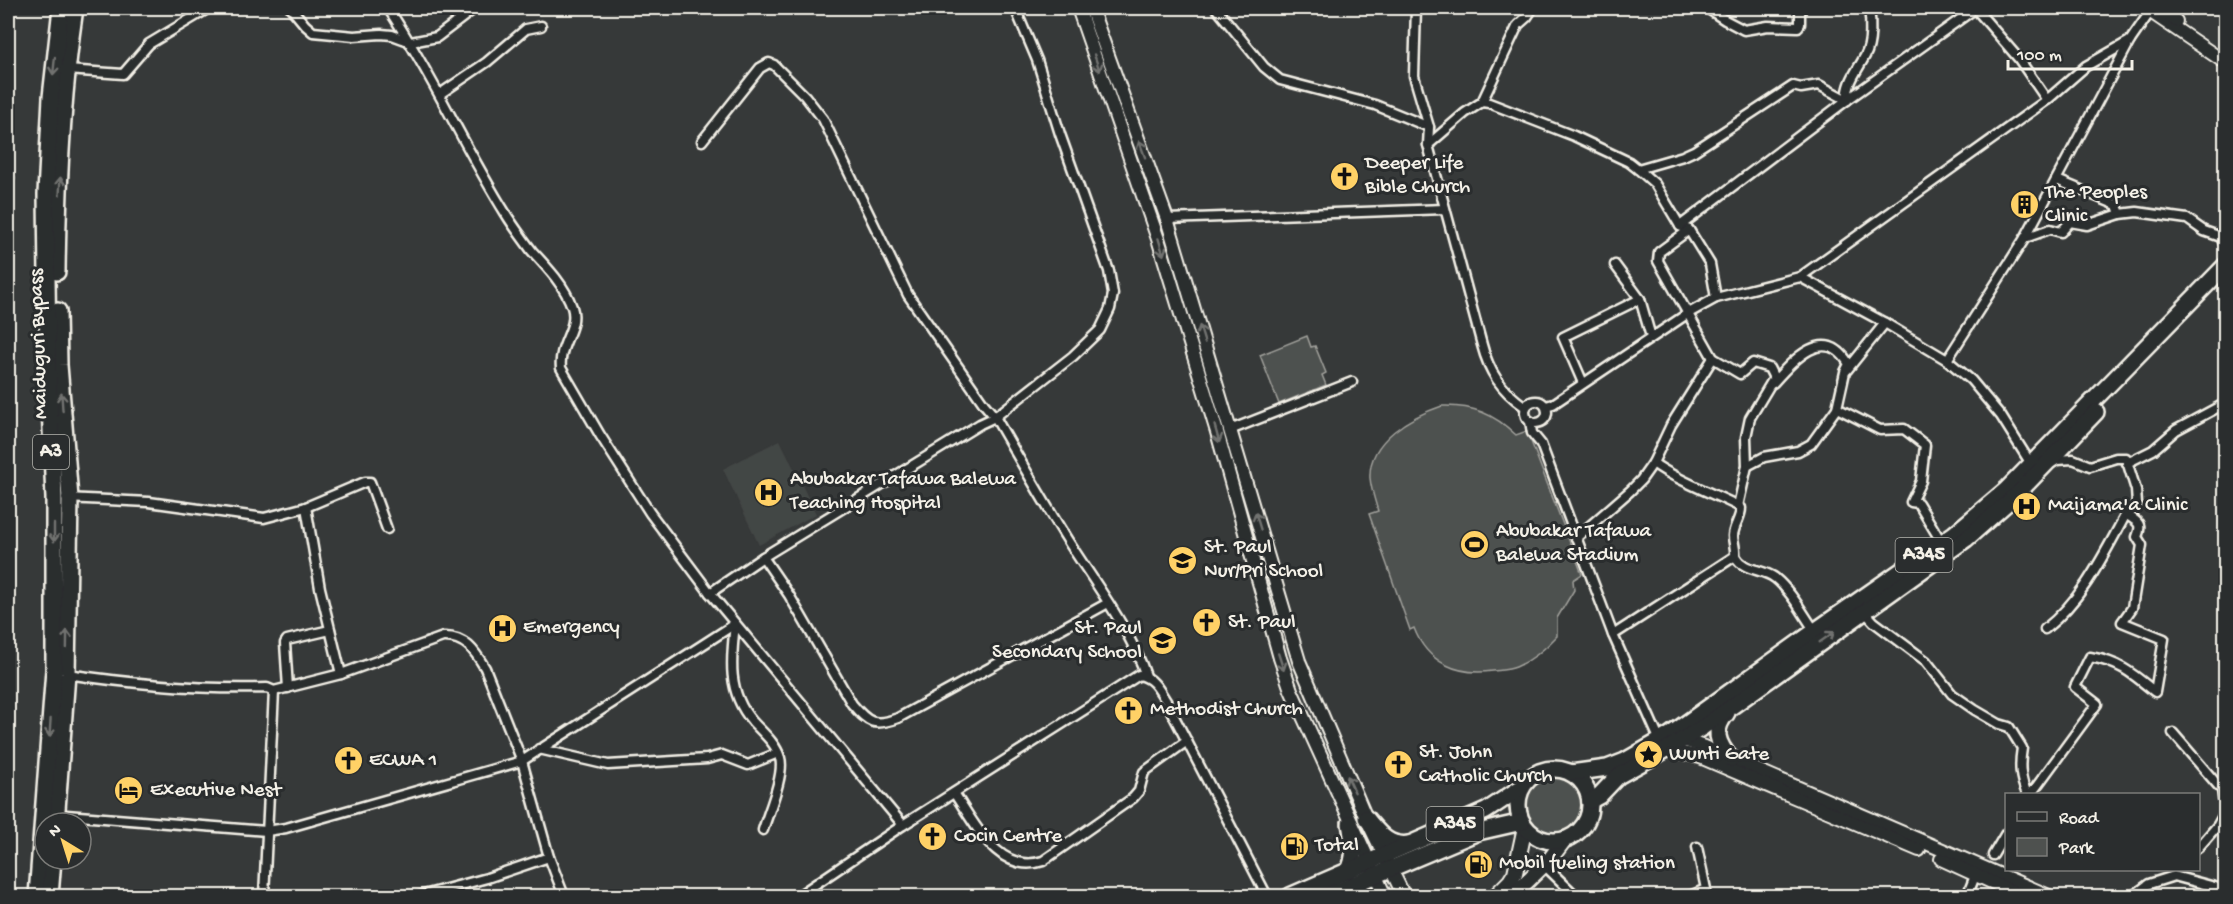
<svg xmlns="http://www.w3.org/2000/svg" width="2233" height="904" font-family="'Gochi Hand',sans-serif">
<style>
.built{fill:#434645}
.green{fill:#4e514f;stroke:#a1a19c;stroke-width:1.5}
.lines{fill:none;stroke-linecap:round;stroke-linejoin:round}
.street-casing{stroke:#f4f1e8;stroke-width:13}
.secondary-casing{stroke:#f4f1e8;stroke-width:16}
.primary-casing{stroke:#f4f1e8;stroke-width:18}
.highway-casing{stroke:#f4f1e8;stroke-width:20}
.street{stroke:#2a2d2e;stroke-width:8}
.secondary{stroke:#2a2d2e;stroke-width:12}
.primary{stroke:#2a2d2e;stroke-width:14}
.highway{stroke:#2a2d2e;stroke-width:15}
.oneway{stroke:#71726f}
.labels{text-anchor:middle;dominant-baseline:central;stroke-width:6;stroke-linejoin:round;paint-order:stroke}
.shield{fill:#2a2d2e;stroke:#b7b6b0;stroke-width:1.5}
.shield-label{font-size:20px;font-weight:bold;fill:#f4f1e8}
.poi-label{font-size:21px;fill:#f4f1e8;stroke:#2a2d2e;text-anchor:start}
.street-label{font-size:21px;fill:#f4f1e8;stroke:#2a2d2e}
</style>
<rect width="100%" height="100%" fill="#363939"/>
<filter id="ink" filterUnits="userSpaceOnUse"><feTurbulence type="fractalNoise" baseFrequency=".0167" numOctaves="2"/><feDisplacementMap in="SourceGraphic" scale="12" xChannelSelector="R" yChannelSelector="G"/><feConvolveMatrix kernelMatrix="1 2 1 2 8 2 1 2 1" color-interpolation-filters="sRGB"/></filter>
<g filter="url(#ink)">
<path class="built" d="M780,440L816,514L759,545L723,469Z"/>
<g class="green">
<path d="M1307,336L1311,347L1315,346L1326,373L1322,375L1326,385L1279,404L1260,355Z"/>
<path d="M1442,406C1473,405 1494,414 1516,435L1527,431L1582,574L1573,580L1574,590L1557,618V636C1545,649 1533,660 1516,667C1509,670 1501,670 1493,671C1458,676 1427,663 1414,628L1410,630L1369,514L1378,511C1375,501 1371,489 1370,478C1368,440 1412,416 1442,406Z"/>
<circle cx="1553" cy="805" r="31"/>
</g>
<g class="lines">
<defs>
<g id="street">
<path d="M291,8L305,25L313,32L354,36L381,34L392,35L411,42L437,37L475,8"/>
<path d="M388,8C432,74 464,147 506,214C514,227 523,239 532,251C547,267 565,286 572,307C579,328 558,344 561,368L600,435L650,513L710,593L903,825"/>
<path d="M1216,8L1264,67L1280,80L1375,105L1429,127"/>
<path d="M1416,8L1414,76L1429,127L1428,145L1482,345C1489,372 1501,390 1524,406L1531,402"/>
<path d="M1707,8L1725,20L1744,30L1768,26L1798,27L1800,24V13L1802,8"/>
<path d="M1975,8L2019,59L2047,100"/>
<path d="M67,70L123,74L149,44L209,8"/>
<path d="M440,94L487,62L526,29L541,26"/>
<path d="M1847,100C1848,80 1856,73 1865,56C1872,44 1871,21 1869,8"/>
<path d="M1482,102L1489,103L1574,136L1629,162L1638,169L1655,184L1680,226L1689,230L1710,264L1716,298"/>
<path d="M702,141L760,68L769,63L774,65L805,96L823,119L908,295L984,404L995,417C1020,460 1044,503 1070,544C1095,583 1132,633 1146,676"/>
<path d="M1428,145L1465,113L1482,102L1518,25L1527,17L1533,8"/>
<path d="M1638,169L1683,156L1694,151L1793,86L1801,88L1819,85L1847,100"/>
<path d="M8,177L9,178"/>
<path d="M2057,180L2117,205L2120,214"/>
<path d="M1167,219L1445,209"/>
<path d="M1680,226L1847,100L1976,8"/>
<path d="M1689,230L1659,252L1658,261L1713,358L1740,374L1753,363L1769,368L1774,378L1750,418L1746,437L1747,466L1738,506L1741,508C1741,518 1733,527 1733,536C1733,543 1736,548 1735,556C1744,572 1762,568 1775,578C1791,591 1803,614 1815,631"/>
<path d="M2025,238L2050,229L2061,232L2070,222L2087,225L2120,214L2137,212L2187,219L2204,231L2221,237L2226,248"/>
<path d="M1615,265L1640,299L1651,337"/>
<path d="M1800,277L1885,323L1947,360L1971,380L2001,416L2031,464"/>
<path d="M1947,360L2025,238L2130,41L2150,12"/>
<path d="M1847,370L1885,323"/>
<path d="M1583,383L1563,337L1640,299"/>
<circle cx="1536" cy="412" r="11"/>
<path d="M1546,406L1553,404L1687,314L1716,298L1800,277L2047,100L2086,66L2130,41"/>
<path d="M1837,408L1880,430L1904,429L1925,445L1921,481L1911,502L1918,503L1942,543"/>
<path d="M1530,421L1532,433L1541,444L1613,635L1660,741"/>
<path d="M1230,430L1352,382"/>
<path d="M1653,463C1676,480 1712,493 1738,506"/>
<path d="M2127,463L2153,450L2176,430L2226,403"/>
<path d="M1747,466L1764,457L1798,451L1811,444L1837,408L1845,372L1849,364C1825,324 1793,360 1773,383"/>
<path d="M66,498L149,502L264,518L306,507L365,482H370L387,529"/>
<path d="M306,507L320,588L341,674"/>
<path d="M1576,538L1630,491L1641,480L1653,463L1671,425L1713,358"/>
<path d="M763,557L789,595L852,704C868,723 874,727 898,718L1108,603"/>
<path d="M710,593L763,557L980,424L995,417L1073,356L1100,330L1110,309L1113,294L1109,271L1060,134L1037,60L1015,8"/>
<path d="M1864,611L1874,622L1926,661L1952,694L1975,710L1999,724L2009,727L2022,748C2019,766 2020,778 2027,794"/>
<path d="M735,624C731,659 727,692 752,721C762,732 776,743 780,758C785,774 768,813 763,830"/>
<path d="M2045,629C2083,599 2103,556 2126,514"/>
<path d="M1613,635L1735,556"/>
<path d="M67,674C133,684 200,690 267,688L274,691L341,674L443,637C465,636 475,651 485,668L522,761L549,857L564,896"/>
<path d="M288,688L285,643L287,640L330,630"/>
<path d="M2173,733L2222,790L2225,812L2218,825L2198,848"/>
<path d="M539,749L608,765L707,759L722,755L748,765L778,753"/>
<path d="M954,793C974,822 999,876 1043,861L1133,798L1139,791L1144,772L1187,741"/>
<path d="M2031,794L2097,704L2075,687L2090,657C2120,662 2133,674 2155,692L2164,639L2122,622L2132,608L2142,545L2137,537C2143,522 2137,522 2126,514L2137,504L2136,490L2126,458H2116L2090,466L2073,459L2057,460L2052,463"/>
<path d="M54,814L267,831L286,828L522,761L735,624"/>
<path d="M1993,855L2006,833"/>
<path d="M1544,865L1576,896"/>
<path d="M264,896L274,691"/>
<path d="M420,896L487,878L549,857"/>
<path d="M798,896L903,825L1139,675C1153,677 1159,690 1166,701L1267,896"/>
<path d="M1690,896L1706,889L1697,847"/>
<path d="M1967,896L1975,876"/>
<path d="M2133,896L2149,884L2174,876L2226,890"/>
</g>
<g id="secondary">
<path d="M1078,8L1159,242L1217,432L1280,658L1291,690L1385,896"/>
<path d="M1091,8L1167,219L1299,661L1366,818L1404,896"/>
<path d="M2145,8L2226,63"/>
<path d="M2159,8L2176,21"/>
<path d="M1678,738L1704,747L2049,896"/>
<path d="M1667,749L1700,757L1919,850"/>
<path d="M1941,859L2022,896"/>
</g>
<g id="primary">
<path d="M1495,896L1510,881L1515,873L1525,827"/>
<path d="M1512,896L1550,859L1565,839"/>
</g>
<g id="highway">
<path d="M57,272C58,184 62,95 75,8"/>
<path d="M1727,713C1712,730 1717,743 1731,759"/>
<circle cx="1554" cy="805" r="36"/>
<path d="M1571,773L1607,768L1625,761L1670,735L1815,631L1954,534L2006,490L2226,265"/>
<path d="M1590,801L1599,796L1618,776L1667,749L1703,727L1966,539L2016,495L2096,412"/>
<path d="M1366,818C1379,833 1388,847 1409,844"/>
<path d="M56,823L67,674L70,498L59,365L58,311"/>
<path d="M1348,872C1357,855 1353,841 1350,823"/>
<path d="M1341,894L1356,893L1371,896"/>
<path d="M37,896L54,670V498L48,360L46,194L51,97L61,8"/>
<path d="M50,896L53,859"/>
<path d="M1290,896L1486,811L1522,787"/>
<path d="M1326,896L1478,832L1522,822"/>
</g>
</defs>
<use href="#street" class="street-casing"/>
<use href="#secondary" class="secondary-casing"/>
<use href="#primary" class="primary-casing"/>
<use href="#highway" class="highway-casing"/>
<use href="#street" class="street"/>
<use href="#secondary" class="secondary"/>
<use href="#primary" class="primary"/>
<use href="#highway" class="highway"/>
</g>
<defs><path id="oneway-shaft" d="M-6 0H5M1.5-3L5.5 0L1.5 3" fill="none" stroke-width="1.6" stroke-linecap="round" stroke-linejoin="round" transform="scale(1.5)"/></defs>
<g class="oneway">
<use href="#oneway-shaft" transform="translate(1097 63) rotate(71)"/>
<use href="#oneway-shaft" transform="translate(54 66) rotate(96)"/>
<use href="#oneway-shaft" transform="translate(1142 149) rotate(-110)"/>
<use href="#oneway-shaft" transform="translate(60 186) rotate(-87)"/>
<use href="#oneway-shaft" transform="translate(1161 247) rotate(73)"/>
<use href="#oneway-shaft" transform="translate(1202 334) rotate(-107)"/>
<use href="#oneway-shaft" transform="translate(62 402) rotate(-94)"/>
<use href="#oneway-shaft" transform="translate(1217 434) rotate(74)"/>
<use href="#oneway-shaft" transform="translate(1258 521) rotate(-107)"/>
<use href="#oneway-shaft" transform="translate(54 533) rotate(90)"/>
<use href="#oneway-shaft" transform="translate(1827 637) rotate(-35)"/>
<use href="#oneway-shaft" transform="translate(67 639) rotate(-89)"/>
<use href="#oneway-shaft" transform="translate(1281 662) rotate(72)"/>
<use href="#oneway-shaft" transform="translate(50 728) rotate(94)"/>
<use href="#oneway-shaft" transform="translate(1351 784) rotate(-114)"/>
</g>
</g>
<defs>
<symbol id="church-disc" viewBox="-11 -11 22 22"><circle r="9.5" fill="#ffd166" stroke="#2a2d2e"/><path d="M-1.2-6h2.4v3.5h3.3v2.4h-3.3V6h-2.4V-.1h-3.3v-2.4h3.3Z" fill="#111"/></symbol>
<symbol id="building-disc" viewBox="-11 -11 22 22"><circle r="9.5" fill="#ffd166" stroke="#2a2d2e"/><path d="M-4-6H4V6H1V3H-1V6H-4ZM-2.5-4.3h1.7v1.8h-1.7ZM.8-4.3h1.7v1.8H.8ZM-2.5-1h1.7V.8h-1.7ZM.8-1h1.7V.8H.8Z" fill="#111"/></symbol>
<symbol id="hospital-disc" viewBox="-11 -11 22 22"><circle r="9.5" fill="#ffd166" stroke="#2a2d2e"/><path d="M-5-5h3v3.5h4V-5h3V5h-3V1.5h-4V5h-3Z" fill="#111"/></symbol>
<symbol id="stadium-disc" viewBox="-11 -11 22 22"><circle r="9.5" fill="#ffd166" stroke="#2a2d2e"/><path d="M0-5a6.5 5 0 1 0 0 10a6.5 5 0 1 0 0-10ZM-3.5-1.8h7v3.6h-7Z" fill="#111"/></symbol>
<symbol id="school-disc" viewBox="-11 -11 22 22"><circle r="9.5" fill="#ffd166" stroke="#2a2d2e"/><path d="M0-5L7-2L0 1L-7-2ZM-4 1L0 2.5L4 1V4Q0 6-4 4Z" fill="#111"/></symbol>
<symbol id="sight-disc" viewBox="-11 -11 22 22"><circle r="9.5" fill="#ffd166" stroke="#2a2d2e"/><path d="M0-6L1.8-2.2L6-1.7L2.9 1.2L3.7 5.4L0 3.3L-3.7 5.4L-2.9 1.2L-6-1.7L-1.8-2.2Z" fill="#111"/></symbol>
<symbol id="hotel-disc" viewBox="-11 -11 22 22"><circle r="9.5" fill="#ffd166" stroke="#2a2d2e"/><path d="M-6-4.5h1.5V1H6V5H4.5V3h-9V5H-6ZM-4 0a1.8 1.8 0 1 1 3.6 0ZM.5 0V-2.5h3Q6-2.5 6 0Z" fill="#111"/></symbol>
<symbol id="fuel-disc" viewBox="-11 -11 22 22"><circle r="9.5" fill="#ffd166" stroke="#2a2d2e"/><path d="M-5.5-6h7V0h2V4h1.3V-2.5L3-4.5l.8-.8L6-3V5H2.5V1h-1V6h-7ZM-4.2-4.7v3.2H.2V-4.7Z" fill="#111"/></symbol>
</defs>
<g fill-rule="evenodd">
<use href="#church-disc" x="1328" y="160" width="33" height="33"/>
<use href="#building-disc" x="2008" y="188" width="33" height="33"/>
<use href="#hospital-disc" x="752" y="476" width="33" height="33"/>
<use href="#hospital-disc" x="2010" y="490" width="33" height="33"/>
<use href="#stadium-disc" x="1458" y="528" width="33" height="33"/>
<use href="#school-disc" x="1166" y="544" width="33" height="33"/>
<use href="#church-disc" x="1190" y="606" width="33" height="33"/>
<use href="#hospital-disc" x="486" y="612" width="33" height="33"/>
<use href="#school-disc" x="1146" y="624" width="33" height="33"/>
<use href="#church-disc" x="1112" y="694" width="33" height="33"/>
<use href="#sight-disc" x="1632" y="738" width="33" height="33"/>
<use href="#church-disc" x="332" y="744" width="33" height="33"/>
<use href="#church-disc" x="1382" y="748" width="33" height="33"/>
<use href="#hotel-disc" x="112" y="774" width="33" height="33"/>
<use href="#church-disc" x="916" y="820" width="33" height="33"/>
<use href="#fuel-disc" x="1278" y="830" width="33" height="33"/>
<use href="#fuel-disc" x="1462" y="848" width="33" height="33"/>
</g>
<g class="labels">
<g class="shield">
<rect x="33" y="435" width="36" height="34" rx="4.5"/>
<rect x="1895.5" y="538" width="57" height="34" rx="4.5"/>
<rect x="1426.5" y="807" width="57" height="34" rx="4.5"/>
</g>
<g class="shield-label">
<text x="51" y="452">A3</text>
<text x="1924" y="555">A345</text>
<text x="1455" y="824">A345</text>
</g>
<g class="poi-label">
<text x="1365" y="164">Deeper Life<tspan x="1365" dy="24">Bible Church</tspan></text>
<text x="2045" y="193">The Peoples<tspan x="2045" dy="24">Clinic</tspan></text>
<text x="790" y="480">Abubakar Tafawa Balewa<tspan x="790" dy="24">Teaching Hospital</tspan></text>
<text x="2048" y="506">Maijama'a Clinic</text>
<text x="1496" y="532">Abubakar Tafawa<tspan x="1496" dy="24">Balewa Stadium</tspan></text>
<text x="1204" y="548">St. Paul<tspan x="1204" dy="24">Nur/Pri School</tspan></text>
<text x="1228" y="623">St. Paul</text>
<text x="523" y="628">Emergency</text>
<text x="1142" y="629" text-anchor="end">St. Paul<tspan x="1142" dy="24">Secondary School</tspan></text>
<text x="1150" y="710">Methodist Church</text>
<text x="1419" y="753">St. John<tspan x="1419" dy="24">Catholic Church</tspan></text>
<text x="1669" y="755">Wunti Gate</text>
<text x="369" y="761">ECWA 1</text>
<text x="150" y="791">Executive Nest</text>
<text x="954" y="837">Cocin Centre</text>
<text x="1315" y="846">Total</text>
<text x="1499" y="864">Mobil fueling station</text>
</g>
<g class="street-label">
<text transform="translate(40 344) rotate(-92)">Maiduguri Bypass</text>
</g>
</g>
<rect width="2233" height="904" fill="none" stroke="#2a2d2e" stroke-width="30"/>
<rect x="15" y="15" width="2203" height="874" fill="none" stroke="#f4f1e8" stroke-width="2" filter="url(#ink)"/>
<rect x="2005" y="793" width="195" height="78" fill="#2a2d2e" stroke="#7b7b78" stroke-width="1.5"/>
<rect x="2017" y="812" width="30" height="9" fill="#2a2d2e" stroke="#7b7b78" stroke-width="1.5"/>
<text x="2059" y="823" font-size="18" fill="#f4f1e8">Road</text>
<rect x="2017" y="838" width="30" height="18" fill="#4e514f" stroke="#7b7b78" stroke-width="1.5"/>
<text x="2059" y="853" font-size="18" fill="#f4f1e8">Park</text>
<g transform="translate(63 841) rotate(322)"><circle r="28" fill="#2a2d2e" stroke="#7b7b78" stroke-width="1.5"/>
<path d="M0-4.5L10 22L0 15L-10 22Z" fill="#ffd166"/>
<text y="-9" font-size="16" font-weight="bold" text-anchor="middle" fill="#f4f1e8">N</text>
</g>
<path d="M2008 60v9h124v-9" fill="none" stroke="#f4f1e8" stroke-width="3"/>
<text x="2017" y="60" font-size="18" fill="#f4f1e8" stroke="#2a2d2e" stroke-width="4.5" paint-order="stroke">100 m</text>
</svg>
